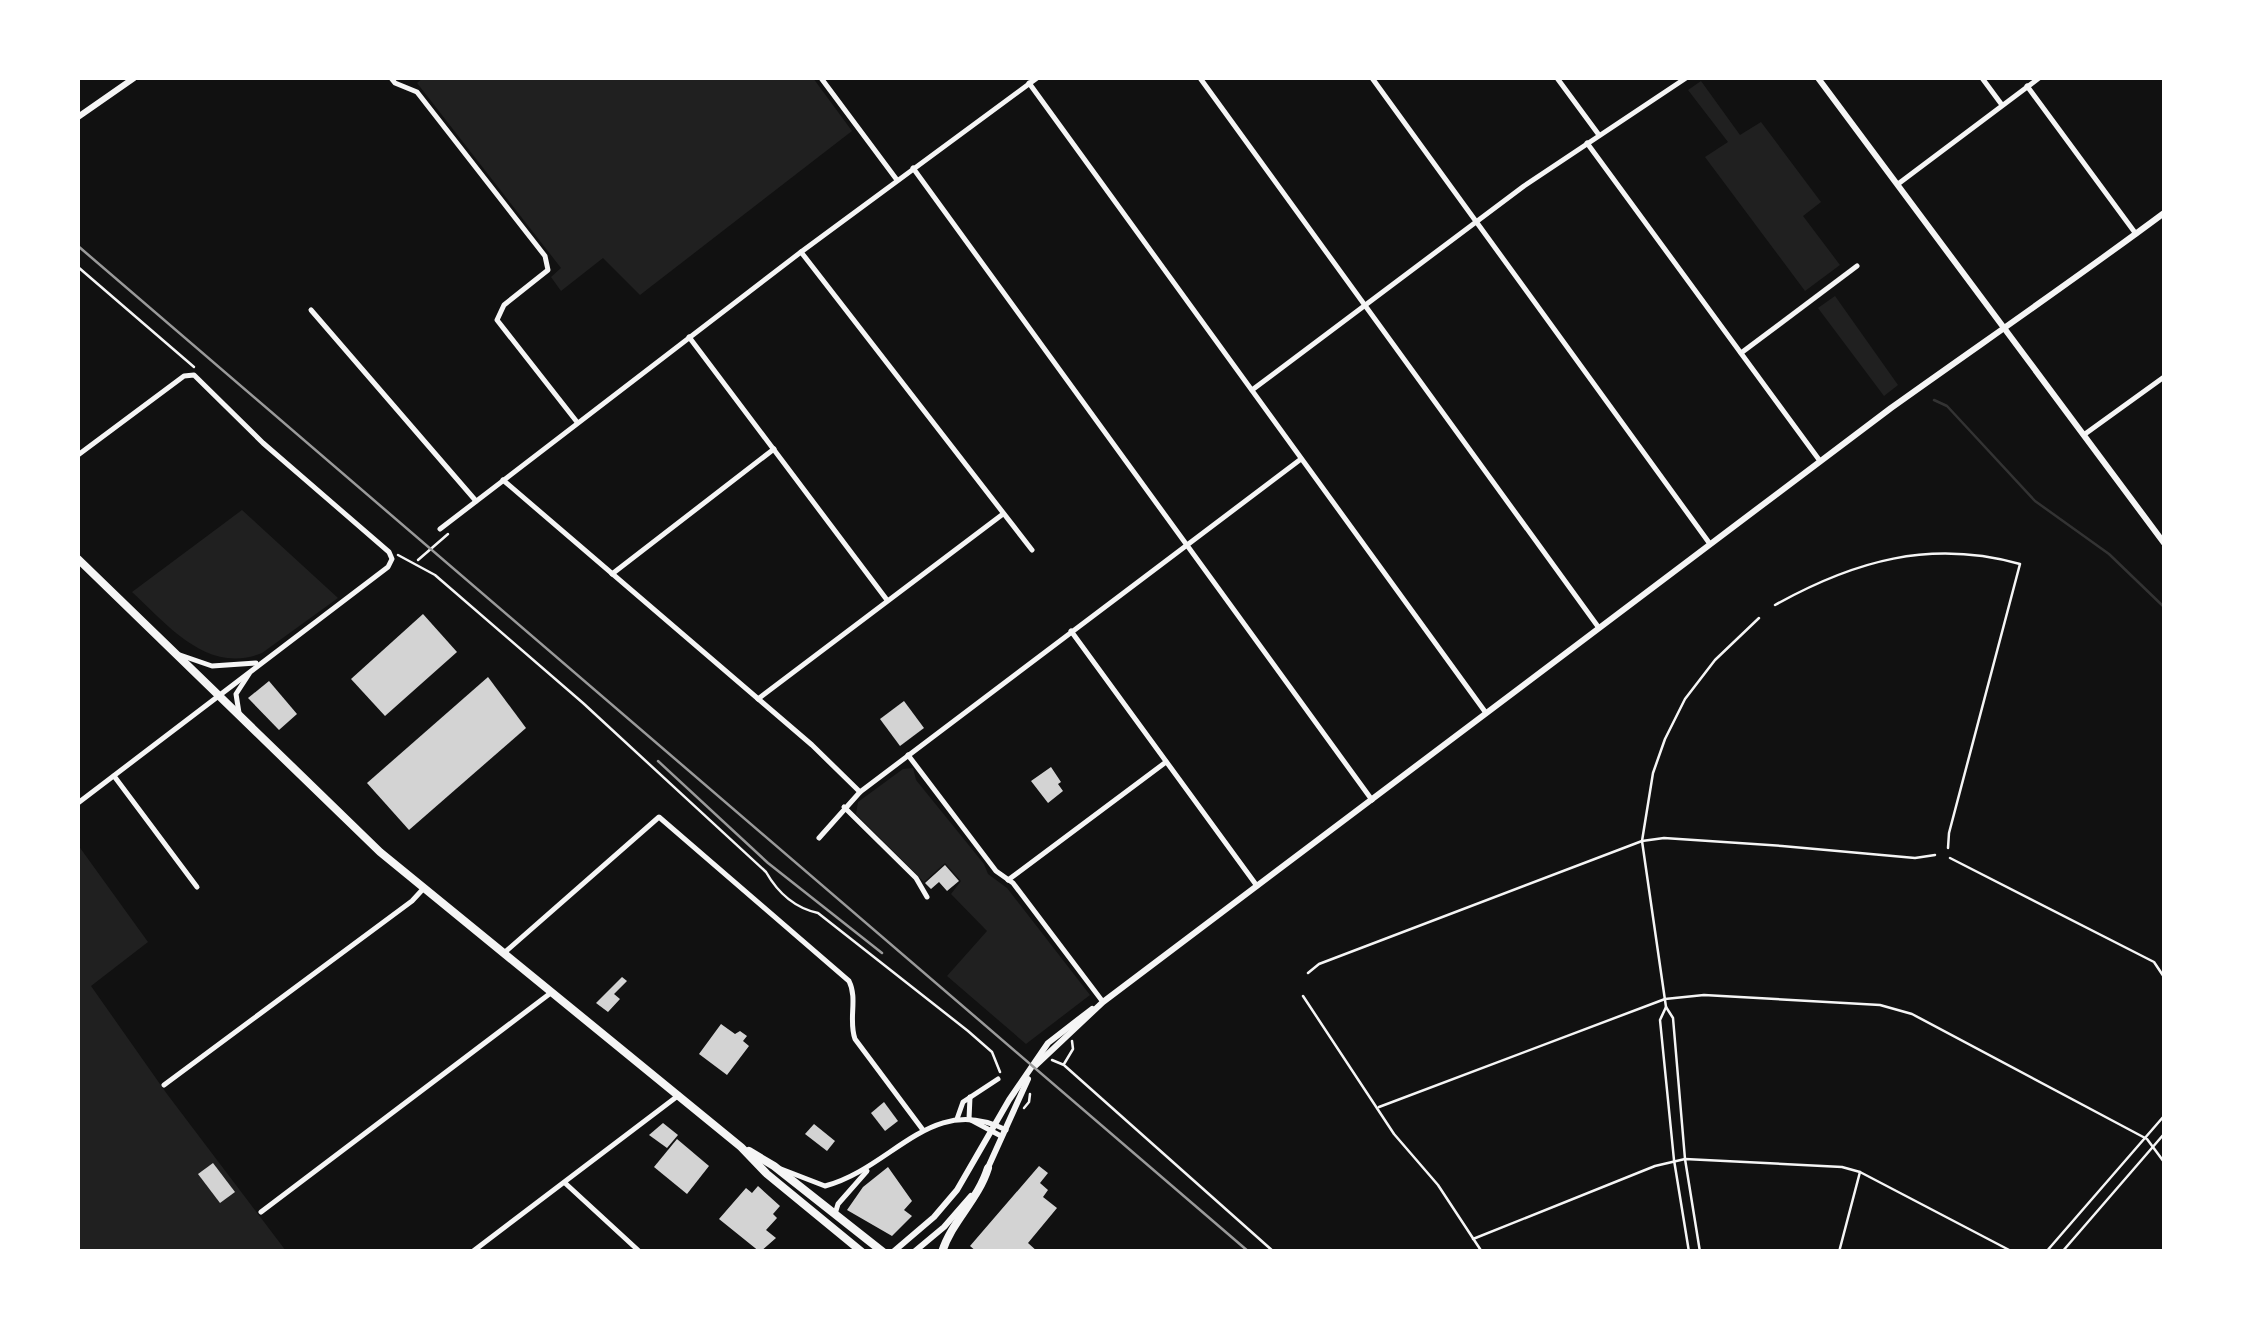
<svg xmlns="http://www.w3.org/2000/svg" width="2242" height="1329" font-family="'Sofia Sans Condensed',sans-serif">
<style>
.green{fill:#202020}
.lines{fill:none;stroke-linecap:round;stroke-linejoin:round}
.stream{stroke:#333;stroke-width:2.5}
.building{fill:#d3d3d3}
.path{stroke:#f5f5f5;stroke-width:2.5}
.service{stroke:#f5f5f5;stroke-width:2.5}
.minor{stroke:#f5f5f5;stroke-width:5}
.tertiary{stroke:#f5f5f5;stroke-width:6}
.secondary{stroke:#f5f5f5;stroke-width:6}
.trunk{stroke:#f5f5f5;stroke-width:8}
.rail{stroke:#9a9a9a;stroke-width:2.5}
</style>
<rect width="100%" height="100%" fill="#111"/>
<g class="green">
<path d="M423,78H813L852,131L640,295L603,258L561,291L551,277L561,268L417,83Z"/>
<path d="M1701,81L1740,135L1761,122L1821,202L1803,216L1840,265L1805,291L1705,157L1728,142L1688,90Z"/>
<path d="M1835,296L1898,385L1884,396L1818,308Z"/>
<path d="M242,510L338,598L262,653C207,675 168,625 132,592Z"/>
<path d="M913,768L916,780L984,864L988,874L1007,888L1090,995L1026,1044L947,976L987,931L951,894L961,881L945,863L924,882L856,814L858,802L903,769Z"/>
<path d="M78,845L148,942L91,986L167,1094L286,1251H78Z"/>
</g>
<g class="lines">
<path class="stream" d="M1934,400L1947,406L2035,501L2109,554L2164,607"/>
</g>
<g class="building">
<path d="M423,614L457,652L385,716L351,679Z"/>
<path d="M488,677L526,728L409,830L367,783Z"/>
<path d="M269,681L297,714L279,730L248,698Z"/>
<path d="M904,701L924,728L900,746L880,719Z"/>
<path d="M1051,767L1061,782L1058,784L1063,791L1048,803L1031,781Z"/>
<path d="M945,865L959,881L947,891L939,882L931,889L925,883Z"/>
<path d="M622,977L627,981L614,994L620,999L608,1012L596,1003Z"/>
<path d="M721,1024L735,1034L740,1031L747,1036L743,1041L749,1046L727,1075L699,1054Z"/>
<path d="M884,1102L898,1121L885,1131L871,1113Z"/>
<path d="M663,1123L678,1135L667,1148L649,1135Z"/>
<path d="M814,1124L835,1141L827,1151L805,1134Z"/>
<path d="M677,1139L709,1166L687,1194L654,1167Z"/>
<path d="M213,1163L235,1192L220,1203L198,1174Z"/>
<path d="M1039,1166L1048,1173L1040,1183L1048,1190L1043,1197L1057,1208L1028,1243L1038,1252H977L970,1246Z"/>
<path d="M888,1167L912,1201L904,1210L912,1216L892,1236L847,1210L863,1187Z"/>
<path d="M758,1186L780,1206L773,1214L777,1218L766,1230L776,1238L760,1252L719,1219L746,1188L752,1193Z"/>
</g>
<g class="lines">
<g class="path">
<path d="M78,267L194,367"/>
<path d="M398,555L435,575L583,703L766,872C778,893 795,908 818,913L968,1031L992,1052L1000,1072"/>
<path d="M418,560L448,534"/>
<path d="M1052,1060L1064,1065"/>
<path d="M1064,1064L1073,1049L1072,1041"/>
<path d="M1065,1066L1274,1252"/>
<path d="M1024,1108L1029,1102L1030,1094"/>
</g>
<g class="service">
<path d="M1775,605C1854,561 1930,539 2020,564L1949,833L1948,848"/>
<path d="M1950,858L2154,962L2164,977"/>
<path d="M1308,973L1319,964L1642,841L1664,838L1782,846L1915,858L1935,855"/>
<path d="M1303,996L1394,1134L1438,1185L1482,1252"/>
<path d="M1666,1007L1660,1020L1674,1160L1689,1252"/>
<path d="M1379,1107L1665,999L1704,995L1880,1005L1912,1014L2147,1139L2164,1162"/>
<path d="M1473,1239L1655,1166L1685,1159L1842,1167L1860,1172L2013,1252"/>
<path d="M1700,1252L1685,1159L1673,1018L1666,1007L1642,841L1653,773L1665,739L1685,699L1715,660L1759,618"/>
<path d="M1839,1252L1860,1172"/>
<path d="M2046,1252L2164,1116"/>
<path d="M2062,1252L2164,1134"/>
</g>
<g class="minor">
<path d="M391,78L395,83L417,92L545,256L548,270L504,305L497,320L577,422"/>
<path d="M821,78L897,180"/>
<path d="M1200,78L1599,628"/>
<path d="M1372,78L1710,544"/>
<path d="M1557,78L1599,135"/>
<path d="M1982,78L2002,105"/>
<path d="M1029,83L1486,713"/>
<path d="M2027,86L2136,234"/>
<path d="M1587,143L1820,461"/>
<path d="M913,168L1372,800"/>
<path d="M1898,184L2039,78"/>
<path d="M801,252L1032,550"/>
<path d="M311,310L476,501"/>
<path d="M689,337L887,600"/>
<path d="M1741,353L1857,266"/>
<path d="M1252,390L1524,186L1686,78"/>
<path d="M2085,434L2164,377"/>
<path d="M78,455L184,376L194,375L263,443L389,552L392,559L388,567L78,803"/>
<path d="M503,480L812,745L860,792"/>
<path d="M440,529L801,252L1037,78"/>
<path d="M612,574L774,449"/>
<path d="M1071,631L1257,886"/>
<path d="M180,655L212,666L256,663"/>
<path d="M758,699L1003,514"/>
<path d="M239,713L236,694L249,674"/>
<path d="M908,755L996,871L1013,883L1103,1002"/>
<path d="M114,776L197,887"/>
<path d="M844,807L916,878L927,897"/>
<path d="M819,838L860,792L1301,459"/>
<path d="M1008,880L1166,762"/>
<path d="M504,953L659,817L849,981C858,999 848,1020 855,1039L923,1130"/>
<path d="M164,1085L412,901L424,888"/>
<path d="M957,1119L963,1102L998,1079"/>
<path d="M969,1119L970,1097"/>
<path d="M971,1120L1001,1136"/>
<path d="M781,1169L825,1186C893,1168 931,1092 1006,1130"/>
<path d="M565,1183L640,1252"/>
<path d="M261,1212L552,992"/>
<path d="M835,1214L838,1204L867,1171"/>
<path d="M472,1252L679,1095"/>
</g>
<g class="tertiary">
<path d="M1818,78L2164,543"/>
<path d="M78,117L134,78"/>
</g>
<g class="secondary">
<path d="M1035,1066L1103,1002L1891,408C1982,343 2074,280 2164,213"/>
<path d="M986,1172L1028,1079"/>
<path d="M893,1252L934,1217L957,1190L1009,1100L1048,1043L1092,1009"/>
<path d="M914,1252L944,1227L971,1196"/>
</g>
<g class="trunk">
<path d="M78,559L380,852L741,1147L767,1174L862,1252"/>
<path d="M749,1151L774,1166L883,1252"/>
<path d="M942,1252C952,1221 978,1200 988,1168"/>
</g>
<g class="rail">
<path d="M78,246L1249,1252"/>
<path d="M658,761L768,863L882,953"/>
</g>
</g>
<rect width="2242" height="1329" fill="none" stroke="#ffffff" stroke-width="160"/>
</svg>
